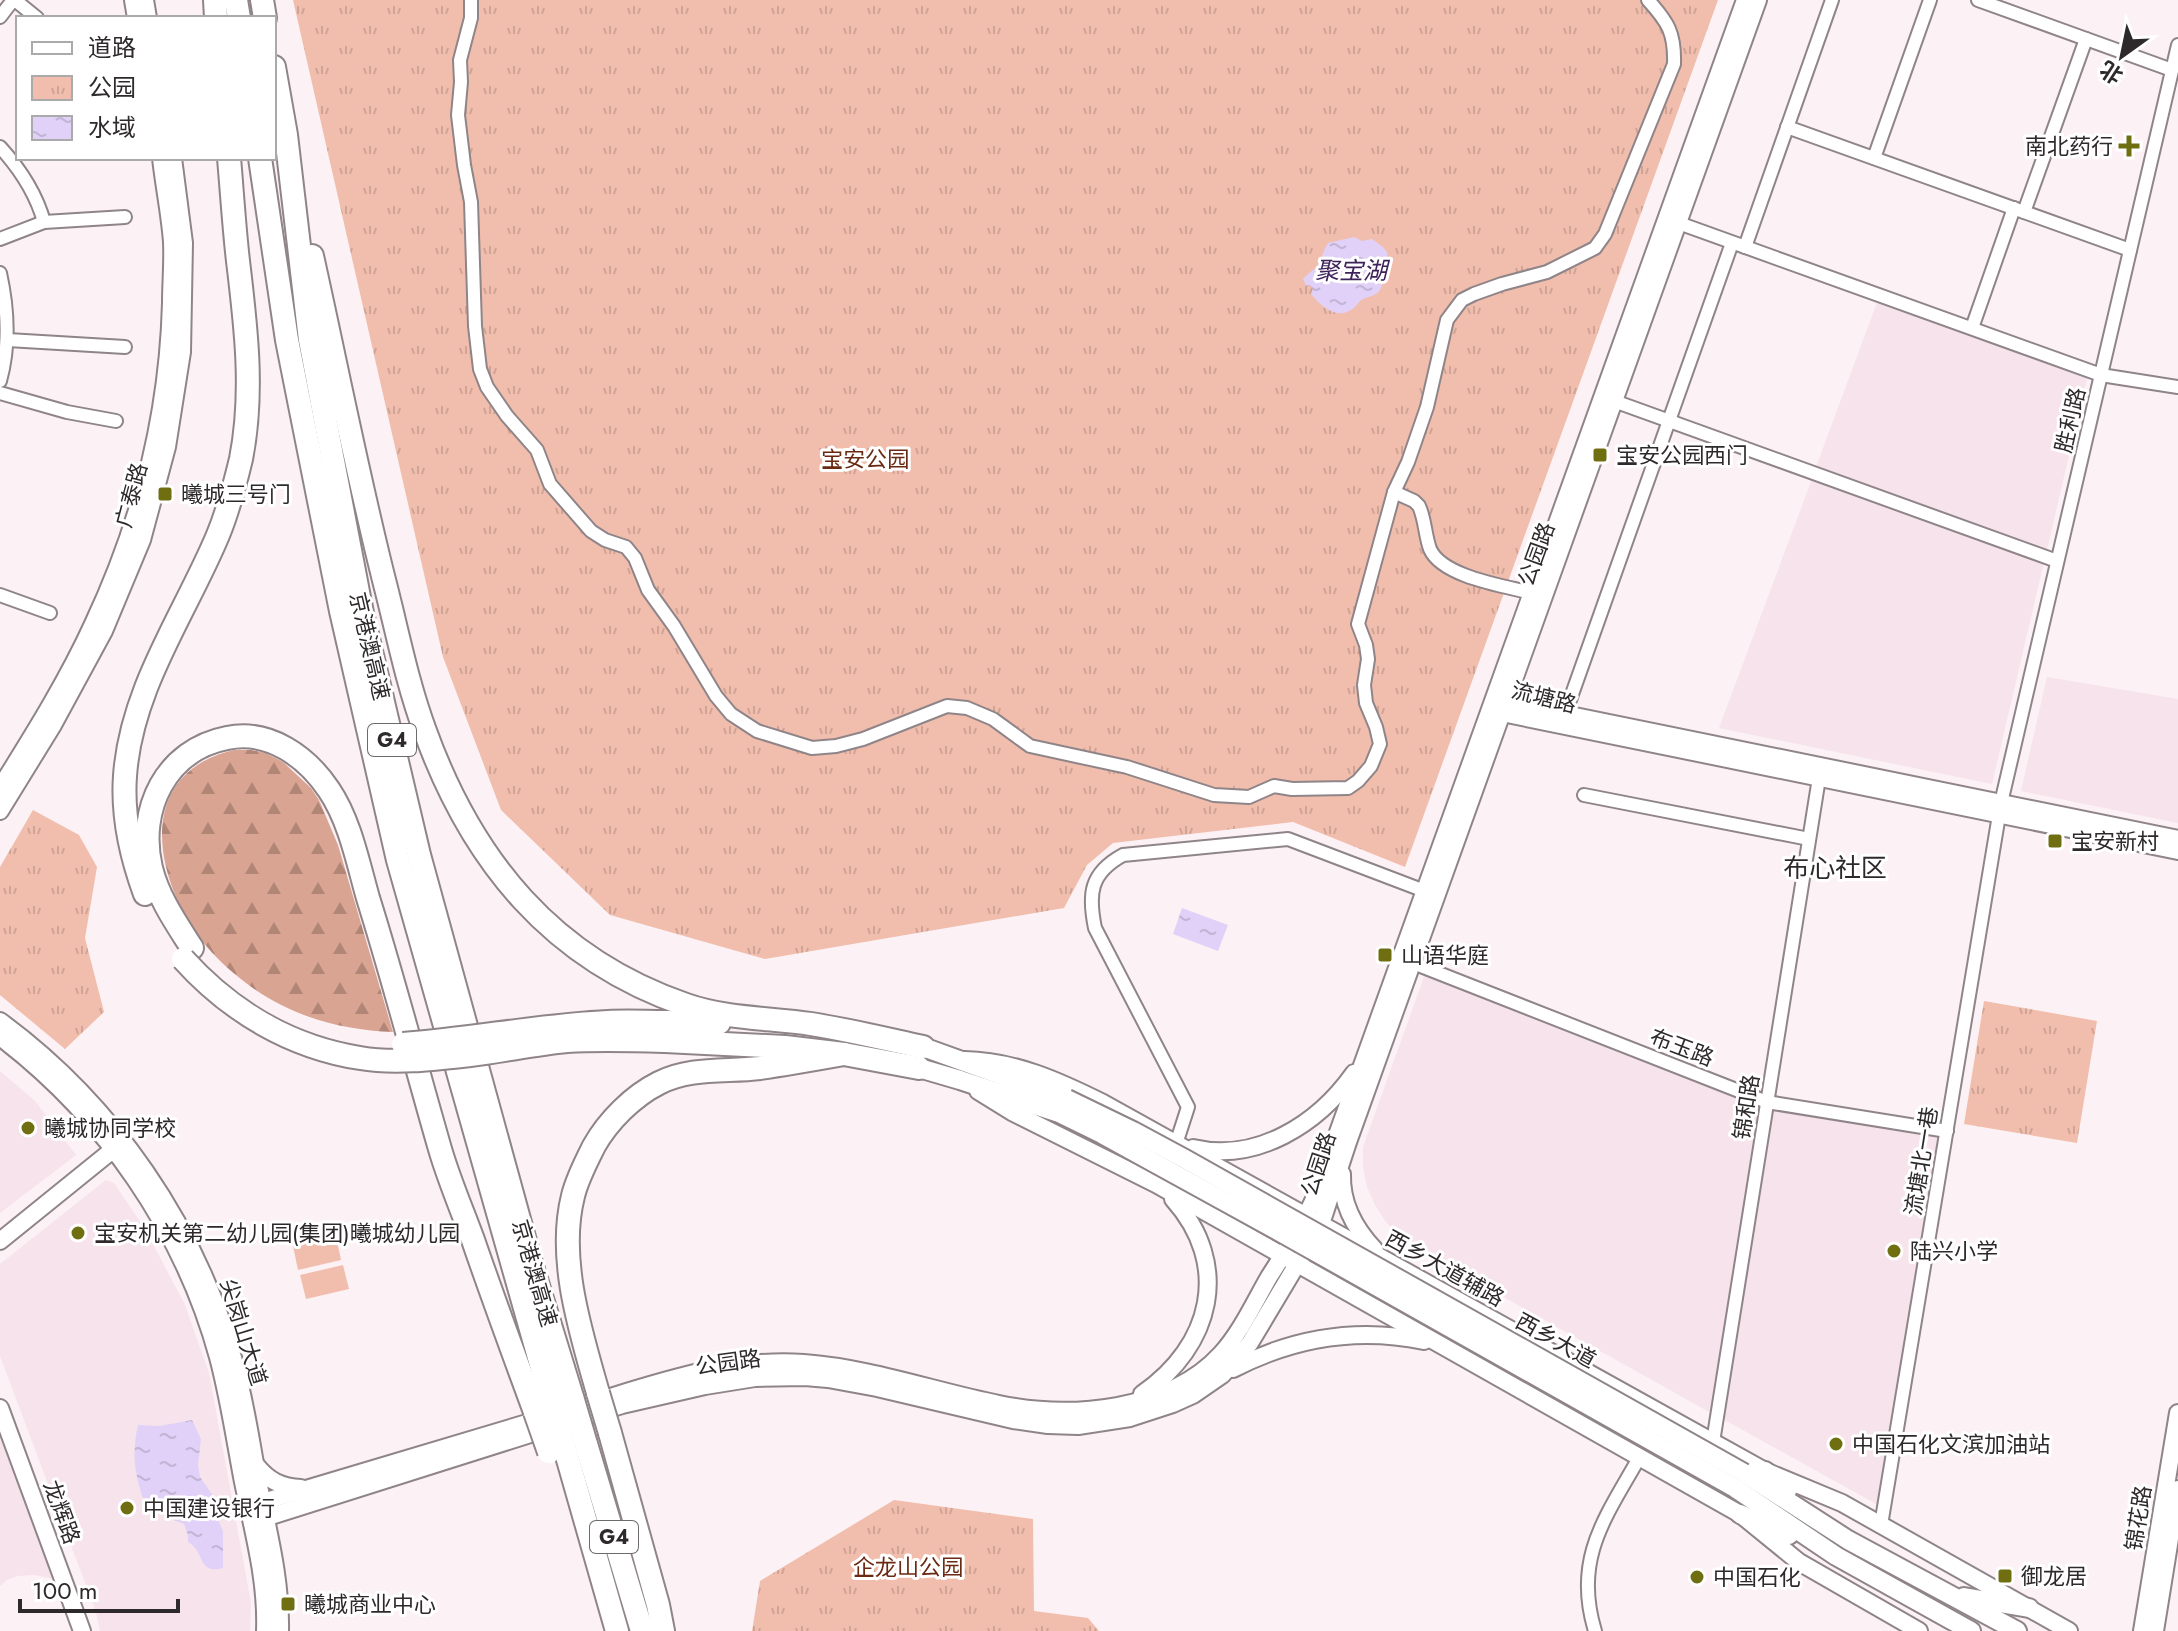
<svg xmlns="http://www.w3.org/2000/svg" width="2178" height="1631" font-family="Jost,'Noto Sans SC',sans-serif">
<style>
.built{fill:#f6e3eb}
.grass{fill:#f1bead}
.forest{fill:url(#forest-firs)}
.park{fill:url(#park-tufts)}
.water{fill:url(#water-ripples)}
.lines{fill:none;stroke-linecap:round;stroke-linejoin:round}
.street-casing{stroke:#8f8589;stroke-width:16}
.secondary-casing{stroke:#8f8589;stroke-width:20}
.primary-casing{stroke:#8f8589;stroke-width:22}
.highway-casing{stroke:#8f8589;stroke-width:26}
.street{stroke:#fff;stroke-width:12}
.secondary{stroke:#fff;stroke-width:16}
.primary{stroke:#fff;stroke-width:18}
.highway{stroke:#fff;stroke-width:22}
.primary-bridge-casing{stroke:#8f8589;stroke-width:22;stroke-linecap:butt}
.highway-bridge-casing{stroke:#8f8589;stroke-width:26;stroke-linecap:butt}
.primary-bridge{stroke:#fff;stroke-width:18}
.highway-bridge{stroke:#fff;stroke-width:22}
.poi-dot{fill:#6f6f12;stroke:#fff;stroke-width:3}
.labels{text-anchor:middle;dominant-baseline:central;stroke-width:6;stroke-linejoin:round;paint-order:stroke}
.shield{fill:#fff;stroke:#6d6a6b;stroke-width:2}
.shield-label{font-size:20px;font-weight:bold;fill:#2e2a2c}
.poi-label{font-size:22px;fill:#2e2a2c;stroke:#fff;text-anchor:start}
.street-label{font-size:22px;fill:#2e2a2c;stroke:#fff}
.park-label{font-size:22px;fill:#6a2912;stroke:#fff}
.water-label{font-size:24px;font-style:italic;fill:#3e225a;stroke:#fff}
.quarter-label{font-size:26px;fill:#2e2a2c;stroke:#fff}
</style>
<defs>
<pattern id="forest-firs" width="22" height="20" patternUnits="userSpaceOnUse" patternTransform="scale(2)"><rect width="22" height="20" fill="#daa492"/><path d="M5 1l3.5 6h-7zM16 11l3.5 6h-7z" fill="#b18677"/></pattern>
<pattern id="park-tufts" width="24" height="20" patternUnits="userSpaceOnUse" patternTransform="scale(2)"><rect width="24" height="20" fill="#f1bead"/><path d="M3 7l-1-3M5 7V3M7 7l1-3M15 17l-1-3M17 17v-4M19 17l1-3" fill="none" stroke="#cfa395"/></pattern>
<pattern id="water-ripples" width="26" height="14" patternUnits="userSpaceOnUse" patternTransform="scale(2)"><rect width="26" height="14" fill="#e1d1f8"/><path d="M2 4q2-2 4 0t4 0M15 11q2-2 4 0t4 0" fill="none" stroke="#c1b4d5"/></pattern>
</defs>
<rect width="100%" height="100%" fill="#fcf1f5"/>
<g class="built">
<path d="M1878,300L2087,378L2047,550L1816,467Z"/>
<path d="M1812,479L2044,562L1992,784L1719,728Z"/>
<path d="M2047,677L2178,699V823L2021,791Z"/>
<path d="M1425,974L1761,1106L1711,1413L1416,1248L1400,1237L1386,1222L1375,1205L1367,1187L1363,1167V1147Z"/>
<path d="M0,1071L35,1101L76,1155L0,1213Z"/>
<path d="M1773,1109L1939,1136L1878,1505L1723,1419Z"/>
<path d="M106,1180L114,1183L145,1229L185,1305L209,1373L251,1603L250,1631H100L96,1612L0,1356V1264Z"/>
<path d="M0,1430L55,1579L34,1575L18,1576L7,1580L0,1586Z"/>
</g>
<g class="grass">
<path d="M336,1236L341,1260L298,1270L293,1246Z"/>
<path d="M343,1265L349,1289L306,1299L300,1275Z"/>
</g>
<path class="forest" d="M234,750H251L266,753L283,762L311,788L319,800L338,845L393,1032C340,1030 289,1016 246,983C230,971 214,956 202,941C153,877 134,773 234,750Z"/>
<g class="park">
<path d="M293,0H1718L1405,867L1293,822L1113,843L1087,865L1064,908L765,959L610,915L501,810L443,657Z"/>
<path d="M33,810L79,835L97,867L85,938L104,1012L65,1049L0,995V867Z"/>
<path d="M1984,1001L2097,1021L2077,1143L1964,1124Z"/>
<path d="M894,1500L1033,1519L1034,1611L1088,1618L1099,1631H752L760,1581Z"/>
</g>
<g class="water">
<path d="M1354,237L1362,241L1372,239C1376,242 1384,247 1387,252C1389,257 1383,285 1380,290C1376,296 1369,296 1363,299C1359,301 1357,305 1354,308C1337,321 1322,307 1311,294L1313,289L1310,285L1307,287L1303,279C1307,274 1313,271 1317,266C1322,260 1323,250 1328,243Z"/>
<path d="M1182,908L1228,925L1218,951L1173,934Z"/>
<path d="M192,1420L201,1439L198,1465L200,1477L216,1500L217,1517L223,1531V1568C197,1575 206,1552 188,1542V1535L184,1524L172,1519L166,1520C165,1511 160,1505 151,1505L148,1499L143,1498C134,1473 132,1451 138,1425L160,1426Z"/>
</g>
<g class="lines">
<defs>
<g id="street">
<path d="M15,0L37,18"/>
<path d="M471,0V18L460,60L461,82L458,115L464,165L471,202L475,326L480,369L487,387L507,416L537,450L550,484L591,531L605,540L626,547L635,558L648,590L674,626L716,696L731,714L757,731L812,748L836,746L863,739L947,706L967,708L993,719L1030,746L1127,767L1214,795L1249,797L1274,786L1292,789L1348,788L1358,781L1371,766L1380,744L1376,727L1366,703L1364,685L1368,659L1366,645L1358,624L1394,492L1408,462L1427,407L1447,320L1462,300L1474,294L1502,284L1547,272L1595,248L1605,234L1674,64C1675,33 1668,22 1648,0"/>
<path d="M1978,0L2172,70"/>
<path d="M0,17L13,0"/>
<path d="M1787,127L2130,250"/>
<path d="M0,147C20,169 36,193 44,222"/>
<path d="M1874,158L1930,0"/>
<path d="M2024,212L2086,39"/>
<path d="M1673,221L2101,375L2178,387"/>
<path d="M0,239L44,222L125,217"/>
<path d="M1745,247L1832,0"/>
<path d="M0,273C8,309 10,345 0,381"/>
<path d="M1972,328L2014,208"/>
<path d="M8,340L125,347"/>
<path d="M0,393L67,412L116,421"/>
<path d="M1614,401L2057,561"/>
<path d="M1394,492L1414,501L1419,506C1425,519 1425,535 1430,549C1442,577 1505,586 1532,593"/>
<path d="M0,595L50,613"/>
<path d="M1565,714L1732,243"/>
<path d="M1584,795L1809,839"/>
<path d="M1413,963L1767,1102L1947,1131"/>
<path d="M1176,1144L1188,1107L1095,928C1088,894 1090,873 1123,855L1288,839L1430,893"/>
<path d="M1713,1442L1819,778"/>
<path d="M1881,1525L2001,803L2178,45"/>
<path d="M1595,1631C1573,1559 1605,1518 1639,1458"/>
</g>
<g id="secondary">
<path d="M133,0L136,18"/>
<path d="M145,0L148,18"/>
<path d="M1497,704L1506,702L2178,839"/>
<path d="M1496,709L1502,713L2178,851"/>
<path d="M0,788C33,735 67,681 93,624C141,522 168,416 171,303C171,283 173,262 172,242C170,214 164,186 161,158"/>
<path d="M0,811L53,725L104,631L142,540L167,447L182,352L184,243L173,158"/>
<path d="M0,1021C113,1104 197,1226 234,1361C245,1400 251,1441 258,1481C268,1531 281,1579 280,1631"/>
<path d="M0,1037C105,1117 183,1230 218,1357C229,1398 235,1440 243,1482C253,1531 267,1580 265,1631"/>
<path d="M965,1060C1015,1061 1059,1081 1103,1103L1765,1471L1842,1503L2069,1631"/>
<path d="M978,1091L1012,1112L1156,1184L1740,1514L1799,1562L1919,1631"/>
<path d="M1193,1148C1257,1163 1318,1124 1354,1073"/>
<path d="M1342,1174C1341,1204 1355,1229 1375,1250"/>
<path d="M0,1241L120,1144"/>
<path d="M1233,1369C1293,1338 1357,1327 1424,1341"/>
<path d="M1142,1394C1212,1346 1232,1265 1173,1199"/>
<path d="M591,1403C663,1381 727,1358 804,1363C871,1368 934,1391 999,1404C1070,1419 1169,1411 1221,1354C1241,1332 1254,1303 1269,1277C1285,1252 1302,1226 1314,1199L1745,0"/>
<path d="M0,1408L82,1631"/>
<path d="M256,1465C269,1481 281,1487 301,1488"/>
<path d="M249,1506L527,1423"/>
<path d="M252,1522L622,1405L705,1386L755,1378L805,1377L828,1379L877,1388L1013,1420L1048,1425L1078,1426L1130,1418L1173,1404L1193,1395L1222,1375L1233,1363L1250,1343L1321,1224L1348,1142L1758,0"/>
<path d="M2142,1631L2178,1413"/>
<path d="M2155,1631L2178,1489"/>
</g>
<g id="primary">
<path d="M923,1047L1067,1099"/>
<path d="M919,1068L960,1080L1059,1113"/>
<path d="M1765,1471L1788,1489"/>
<path d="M1744,1473L1848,1540L2017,1631"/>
<path d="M1735,1488L1836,1556L1971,1631"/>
<path d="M1740,1514L1789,1535"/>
<path d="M1964,1597L2029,1608"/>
</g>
<g id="highway">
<path d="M215,0L216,18"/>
<path d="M236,0L239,18"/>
<path d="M262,0L265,18"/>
<path d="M274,67L286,135L310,340L362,613L419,855L531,1263L573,1400"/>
<path d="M260,158L287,340L341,611L398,860L553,1407"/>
<path d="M312,256C336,364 357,473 384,580C397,630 407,683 425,731C472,861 552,959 686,1005C726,1019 770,1018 811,1024C849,1030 886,1039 923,1047"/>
<path d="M145,894C131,856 122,817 125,776C131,688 185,614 218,535C228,511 235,484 241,459C254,393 246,327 238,261C234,226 232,192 229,158"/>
<path d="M192,948C176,923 158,897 151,868C137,809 166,750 227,738C269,729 307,757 329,790C350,821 358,863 368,898C394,981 416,1066 440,1149C449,1180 462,1210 473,1240C493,1298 514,1355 535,1412"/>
<path d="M665,1022L719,1023"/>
<path d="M665,1041L785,1047L844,1054L919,1068"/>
<path d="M598,1393C581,1333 557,1259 573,1196C577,1179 586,1162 594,1146C608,1121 633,1096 659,1083C690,1067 726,1072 760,1068C788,1064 816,1059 844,1054"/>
<path d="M610,1433L658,1605L663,1631"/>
<path d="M586,1444L642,1631"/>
<path d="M565,1449L617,1631"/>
</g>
</defs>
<use href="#street" class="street-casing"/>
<use href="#secondary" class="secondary-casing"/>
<use href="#primary" class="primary-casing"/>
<use href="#highway" class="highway-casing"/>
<use href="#street" class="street"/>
<use href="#secondary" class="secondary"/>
<use href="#primary" class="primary"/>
<use href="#highway" class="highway"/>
<defs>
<g id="primary-bridge">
<path d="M1067,1099L1133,1131L1185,1159L1744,1473"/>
<path d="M1059,1113L1102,1134L1273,1228L1735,1488"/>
</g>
<g id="highway-bridge">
<path d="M183,959C230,1011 290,1047 360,1058C395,1064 435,1059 470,1055C503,1051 535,1044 567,1041C600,1039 632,1040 665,1041"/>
<path d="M403,1044C472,1039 540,1025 608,1022C627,1021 646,1022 665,1022"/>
<path d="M598,1393L610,1433"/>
<path d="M573,1400L586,1444"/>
<path d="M553,1407L565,1449"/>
<path d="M535,1412L549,1452"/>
</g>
</defs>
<use href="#primary-bridge" class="primary-bridge-casing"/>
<use href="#highway-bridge" class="highway-bridge-casing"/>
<use href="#primary-bridge" class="primary-bridge"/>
<use href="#highway-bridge" class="highway-bridge"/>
</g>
<g class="poi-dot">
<path d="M2125 134h8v8h8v8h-8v8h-8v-8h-8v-8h8z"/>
<rect x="1592" y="447" width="16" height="16" rx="4"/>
<rect x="157" y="486" width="16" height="16" rx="4"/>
<rect x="2047" y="833" width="16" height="16" rx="4"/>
<rect x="1377" y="947" width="16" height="16" rx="4"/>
<circle cx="28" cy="1128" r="8"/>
<circle cx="78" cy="1233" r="8"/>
<circle cx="1894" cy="1251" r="8"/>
<circle cx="1836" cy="1444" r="8"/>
<circle cx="127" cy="1508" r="8"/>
<rect x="1997" y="1568" width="16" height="16" rx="4"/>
<circle cx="1697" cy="1577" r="8"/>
<rect x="280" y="1596" width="16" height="16" rx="4"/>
</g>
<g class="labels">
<g class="shield">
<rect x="368" y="724" width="48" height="32" rx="6"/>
<rect x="590" y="1521" width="48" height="32" rx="6"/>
</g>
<g class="shield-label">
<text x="392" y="740">G4</text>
<text x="614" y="1537">G4</text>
</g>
<g class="poi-label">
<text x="2113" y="146" text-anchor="end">南北药行</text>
<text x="1616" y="455">宝安公园西门</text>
<text x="181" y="494">曦城三号门</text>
<text x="2071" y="841">宝安新村</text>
<text x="1401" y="955">山语华庭</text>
<text x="44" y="1128">曦城协同学校</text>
<text x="94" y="1233">宝安机关第二幼儿园(集团)曦城幼儿园</text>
<text x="1910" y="1251">陆兴小学</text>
<text x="1852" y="1444">中国石化文滨加油站</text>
<text x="143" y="1508">中国建设银行</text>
<text x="2021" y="1576">御龙居</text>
<text x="1713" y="1577">中国石化</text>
<text x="304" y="1604">曦城商业中心</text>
</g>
<g class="street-label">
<text transform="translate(2070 420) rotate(-77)">胜利路</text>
<text transform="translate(131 495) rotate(-75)">广泰路</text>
<text transform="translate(1536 554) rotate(-70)">公园路</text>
<text transform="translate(370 646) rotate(77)">京港澳高速</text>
<text transform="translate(1544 697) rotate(14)">流塘路</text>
<text transform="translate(1682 1047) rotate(21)">布玉路</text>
<text transform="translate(1746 1107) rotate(-81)">锦和路</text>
<text transform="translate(1921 1161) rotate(-81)">流塘北一巷</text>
<text transform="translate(1318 1164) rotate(-72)">公园路</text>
<text transform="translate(1445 1268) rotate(29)">西乡大道辅路</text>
<text transform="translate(535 1273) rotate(74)">京港澳高速</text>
<text transform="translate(244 1332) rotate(73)">尖岗山大道</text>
<text transform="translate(1556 1340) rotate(29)">西乡大道</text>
<text transform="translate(728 1362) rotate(-8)">公园路</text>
<text transform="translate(62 1512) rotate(70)">龙辉路</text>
<text transform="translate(2138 1518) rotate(-81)">锦花路</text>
</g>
<g class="park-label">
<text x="865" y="459">宝安公园</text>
<text x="908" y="1567">企龙山公园</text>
</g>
<g class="water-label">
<text x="1351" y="270">聚宝湖</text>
</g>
<g class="quarter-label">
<text x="1835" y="868">布心社区</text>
</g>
</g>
<rect x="16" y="16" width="260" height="144" fill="#ffffff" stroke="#abaaab" stroke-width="2"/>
<rect x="32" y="42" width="40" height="12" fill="#ffffff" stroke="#abaaab" stroke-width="2"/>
<text x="88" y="56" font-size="24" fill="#2e2a2c">道路</text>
<rect x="32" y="76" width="40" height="24" fill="url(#park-tufts)" stroke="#abaaab" stroke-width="2"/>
<text x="88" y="96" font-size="24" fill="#2e2a2c">公园</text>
<rect x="32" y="116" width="40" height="24" fill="url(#water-ripples)" stroke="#abaaab" stroke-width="2"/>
<text x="88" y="136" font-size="24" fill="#2e2a2c">水域</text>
<g transform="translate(2122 56) rotate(213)" stroke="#ffffff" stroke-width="6" paint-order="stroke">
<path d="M0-6L14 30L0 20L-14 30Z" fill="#2e2a2c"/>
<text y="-12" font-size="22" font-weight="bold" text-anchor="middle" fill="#2e2a2c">北</text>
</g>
<path d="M20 1599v12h158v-12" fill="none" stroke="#2e2a2c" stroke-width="4"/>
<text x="32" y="1599" font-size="24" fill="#2e2a2c" stroke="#ffffff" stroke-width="6" paint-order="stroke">100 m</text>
</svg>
